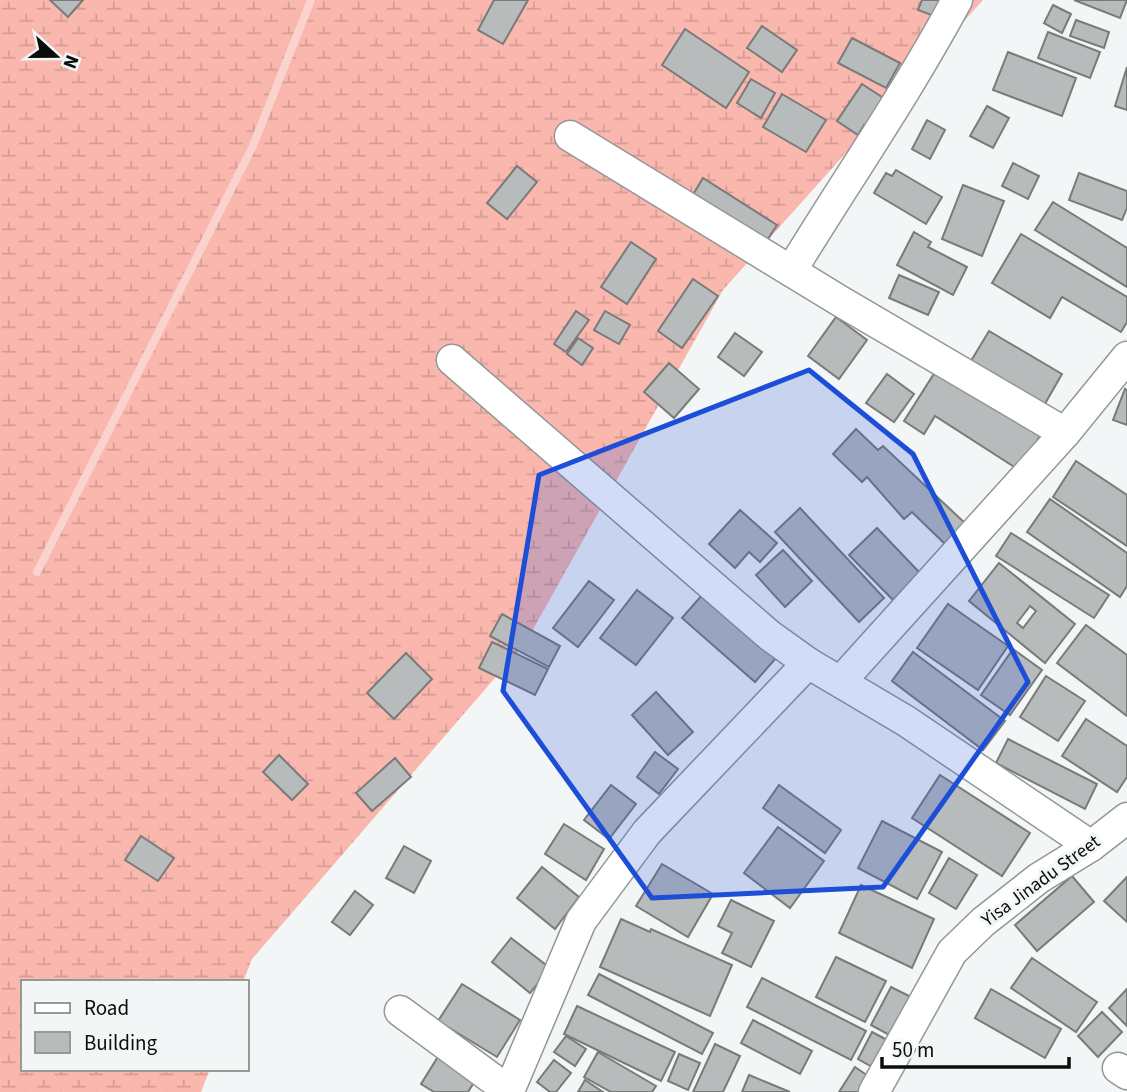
<svg xmlns="http://www.w3.org/2000/svg" width="1127" height="1092" font-family="'Source Sans 3',sans-serif">
<style>
.wetland{fill:url(#wetland-marsh)}
.lines{fill:none;stroke-linecap:round;stroke-linejoin:round}
.stream{stroke:#fad3ce;stroke-width:8}
.building{fill:#b8bbbb;stroke:#787b7a;stroke-width:2;fill-rule:evenodd}
.street-casing{stroke:#949797;stroke-width:33}
.street{stroke:#fff;stroke-width:30}
.marked{fill:#1d4ed8;fill-opacity:0.2;stroke:#1d4ed8;stroke-width:5;stroke-linejoin:round}
.labels{text-anchor:middle;dominant-baseline:central;stroke-width:6;stroke-linejoin:round;paint-order:stroke}
.street-label{font-size:19px;fill:#0b0d0c;stroke:#f3f6f6}
</style>
<defs>
<pattern id="wetland-marsh" width="20" height="14" patternUnits="userSpaceOnUse" patternTransform="scale(1.75)"><rect width="20" height="14" fill="#fab7ad"/><path d="M1 5h8M5 5V1M11 12h8M15 12V8" fill="none" stroke="#d59c94"/></pattern>
</defs>
<rect width="100%" height="100%" fill="#f3f6f6"/>
<path class="wetland" d="M0,0H983L723,290L526,642L252,959L243,982H23V1069H210L201,1092H0Z"/>
<g class="lines">
<path class="stream" d="M37,572L252,148L311,0"/>
</g>
<g class="building">
<path d="M50,0H83L68,17Z"/>
<path d="M494,0H528L503,44L478,30Z"/>
<path d="M922,0H949L942,19L918,10Z"/>
<path d="M1074,0H1127L1120,18Z"/>
<path d="M1053,5L1071,14L1062,33L1044,23Z"/>
<path d="M1076,20L1109,32L1104,48L1070,36Z"/>
<path d="M762,26L797,50L782,72L747,48Z"/>
<path d="M685,29L749,72L726,108L662,65Z"/>
<path d="M1048,32L1100,52L1090,78L1038,58Z"/>
<path d="M852,38L900,63L886,88L838,63Z"/>
<path d="M1008,52L1076,78L1062,116L993,90Z"/>
<path d="M1127,67V110L1115,106Z"/>
<path d="M751,79L775,93L761,118L737,103Z"/>
<path d="M862,84L891,103L868,128L864,125L858,135L837,121Z"/>
<path d="M782,94L826,120L806,152L763,127Z"/>
<path d="M987,106L1009,118L993,148L970,136Z"/>
<path d="M927,120L945,130L930,159L912,149Z"/>
<path d="M1013,163L1039,176L1028,199L1002,186Z"/>
<path d="M517,166L537,182L507,219L487,203Z"/>
<path d="M896,170L942,197L926,224L874,193L886,173L892,176Z"/>
<path d="M1079,173L1127,191V208L1122,220L1069,200Z"/>
<path d="M703,178L777,225L764,245L691,198Z"/>
<path d="M963,185L1004,201L982,256L942,239Z"/>
<path d="M1053,202L1127,248V287L1035,230Z"/>
<path d="M914,232L931,242L928,247L967,267L953,295L897,265Z"/>
<path d="M1021,234L1127,297V322L1121,332L1062,297L1050,318L992,283Z"/>
<path d="M631,242L656,259L627,304L601,287Z"/>
<path d="M899,275L939,292L928,315L889,298Z"/>
<path d="M693,279L718,296L682,348L658,331Z"/>
<path d="M576,311L589,320L566,352L554,344Z"/>
<path d="M605,311L630,325L619,344L594,330Z"/>
<path d="M836,317L867,340L839,379L808,356Z"/>
<path d="M989,331L1062,374L1042,409L968,366Z"/>
<path d="M735,333L762,352L744,376L718,357Z"/>
<path d="M578,338L593,348L582,365L567,354Z"/>
<path d="M669,363L699,389L674,418L644,392Z"/>
<path d="M937,369L1040,436L1019,470L935,416L924,434L904,421Z"/>
<path d="M887,374L914,394L894,422L866,403Z"/>
<path d="M1125,389L1127,390V425L1113,420Z"/>
<path d="M856,429L878,450L883,446L967,525L947,546L912,512L904,519L867,477L862,482L833,454Z"/>
<path d="M1076,461L1127,495V546L1053,497Z"/>
<path d="M1050,499L1127,553V586L1120,597L1027,532Z"/>
<path d="M800,508L884,598L859,622L775,532Z"/>
<path d="M740,510L777,543L760,562L749,552L735,568L709,544Z"/>
<path d="M877,528L920,573L893,600L849,555Z"/>
<path d="M1011,533L1109,595L1094,618L996,556Z"/>
<path d="M783,550L812,581L785,607L756,575Z"/>
<path d="M999,563L1075,624L1045,663L969,601ZM1030,606L1036,611L1023,628L1017,623Z"/>
<path d="M589,581L614,600L578,647L553,628Z"/>
<path d="M637,590L673,618L636,665L600,638Z"/>
<path d="M703,594L776,658L755,682L682,618Z"/>
<path d="M948,604L1008,646L978,690L917,648Z"/>
<path d="M502,614L560,646L549,667L490,636Z"/>
<path d="M1086,625L1127,655V716L1057,663Z"/>
<path d="M492,642L548,669L535,695L479,668Z"/>
<path d="M1013,649L1042,670L1010,715L981,695Z"/>
<path d="M913,652L1005,721L983,750L892,681Z"/>
<path d="M406,653L432,679L394,719L367,693Z"/>
<path d="M1046,676L1085,701L1058,741L1020,717Z"/>
<path d="M656,692L693,732L668,755L632,715Z"/>
<path d="M1086,719L1127,746V777L1117,792L1062,756Z"/>
<path d="M1008,739L1097,784L1085,809L996,763Z"/>
<path d="M655,752L678,769L659,794L637,777Z"/>
<path d="M279,755L308,784L292,800L263,772Z"/>
<path d="M395,758L411,777L372,811L356,793Z"/>
<path d="M940,775L1030,833L1002,876L912,818Z"/>
<path d="M611,785L636,804L609,839L584,820Z"/>
<path d="M779,785L841,830L825,853L763,808Z"/>
<path d="M882,821L942,852L917,899L858,868Z"/>
<path d="M564,824L604,849L586,880L545,854Z"/>
<path d="M778,827L824,861L790,908L744,873Z"/>
<path d="M141,836L174,858L158,881L125,860Z"/>
<path d="M404,846L431,861L414,893L386,878Z"/>
<path d="M949,858L977,875L956,909L929,893Z"/>
<path d="M662,864L713,894L688,937L636,906Z"/>
<path d="M542,867L579,897L555,929L517,898Z"/>
<path d="M1072,876L1094,902L1037,951L1015,925Z"/>
<path d="M1127,877V922L1104,901Z"/>
<path d="M861,885L934,919L912,968L839,933Z"/>
<path d="M355,891L373,905L350,935L332,922Z"/>
<path d="M731,900L774,921L751,967L722,953L732,933L718,926Z"/>
<path d="M621,919L650,932L651,929L732,965L710,1016L600,967Z"/>
<path d="M511,938L550,968L530,993L492,962Z"/>
<path d="M836,957L886,981L865,1022L816,997Z"/>
<path d="M1032,958L1097,1002L1076,1032L1011,988Z"/>
<path d="M599,974L713,1033L702,1054L588,995Z"/>
<path d="M762,978L866,1031L851,1060L747,1007Z"/>
<path d="M462,984L520,1020L497,1057L438,1021Z"/>
<path d="M891,987L911,997L891,1036L871,1025Z"/>
<path d="M991,989L1061,1029L1045,1058L975,1018Z"/>
<path d="M1127,989V1026L1109,1008Z"/>
<path d="M577,1006L675,1052L661,1081L564,1034Z"/>
<path d="M1102,1012L1122,1032L1098,1057L1078,1036Z"/>
<path d="M753,1020L812,1051L800,1074L741,1043Z"/>
<path d="M872,1032L889,1041L874,1068L858,1059Z"/>
<path d="M566,1036L586,1049L575,1066L554,1052Z"/>
<path d="M715,1044L740,1056L723,1092H693Z"/>
<path d="M441,1052L478,1076L468,1092H434L421,1084Z"/>
<path d="M598,1052L656,1086L652,1092H611L584,1077Z"/>
<path d="M679,1054L700,1063L688,1090L668,1081Z"/>
<path d="M554,1060L571,1073L556,1092H550L537,1082Z"/>
<path d="M855,1067L871,1078L862,1092H839Z"/>
<path d="M749,1075L790,1092H742Z"/>
<path d="M585,1080L603,1092H578Z"/>
</g>
<g class="lines">
<defs>
<g id="street">
<path d="M570,136L840,301L1065,433"/>
<path d="M791,271C846,181 907,93 957,0"/>
<path d="M452,360L769,635L808,663L906,721L1091,846"/>
<path d="M841,681L1065,433L1127,357"/>
<path d="M400,1011L509,1091L581,921L647,832L808,663"/>
<path d="M1118,1068L1127,1074"/>
<path d="M874,1092L952,952L983,922L1039,878L1091,846L1127,818"/>
</g>
</defs>
<use href="#street" class="street-casing"/>
<use href="#street" class="street"/>
</g>
<path class="marked" d="M809,370L913,454L1028,682L883,887L652,898L503,691L539,475Z"/>
<g class="labels">
<g class="street-label">
<text transform="translate(1041 881) rotate(-36)">Yisa Jinadu Street</text>
</g>
</g>
<rect x="21" y="980" width="228" height="91" fill="#f3f6f6" stroke="#969998" stroke-width="2"/>
<rect x="35" y="1003" width="35" height="10" fill="#ffffff" stroke="#969998" stroke-width="2"/>
<text x="84" y="1015" font-size="21" fill="#0b0d0c">Road</text>
<rect x="35" y="1032" width="35" height="21" fill="#b8bbbb" stroke="#969998" stroke-width="2"/>
<text x="84" y="1050" font-size="21" fill="#0b0d0c">Building</text>
<g transform="translate(56 56) rotate(111)" stroke="#f3f6f6" stroke-width="5" paint-order="stroke">
<path d="M0-5L12 26L0 18L-12 26Z" fill="#0b0d0c"/>
<text y="-10" font-size="19" font-weight="bold" text-anchor="middle" fill="#0b0d0c">N</text>
</g>
<path d="M882 1057v10h187v-10" fill="none" stroke="#0b0d0c" stroke-width="3.5"/>
<text x="892" y="1057" font-size="21" fill="#0b0d0c" stroke="#f3f6f6" stroke-width="5" paint-order="stroke">50 m</text>
</svg>
